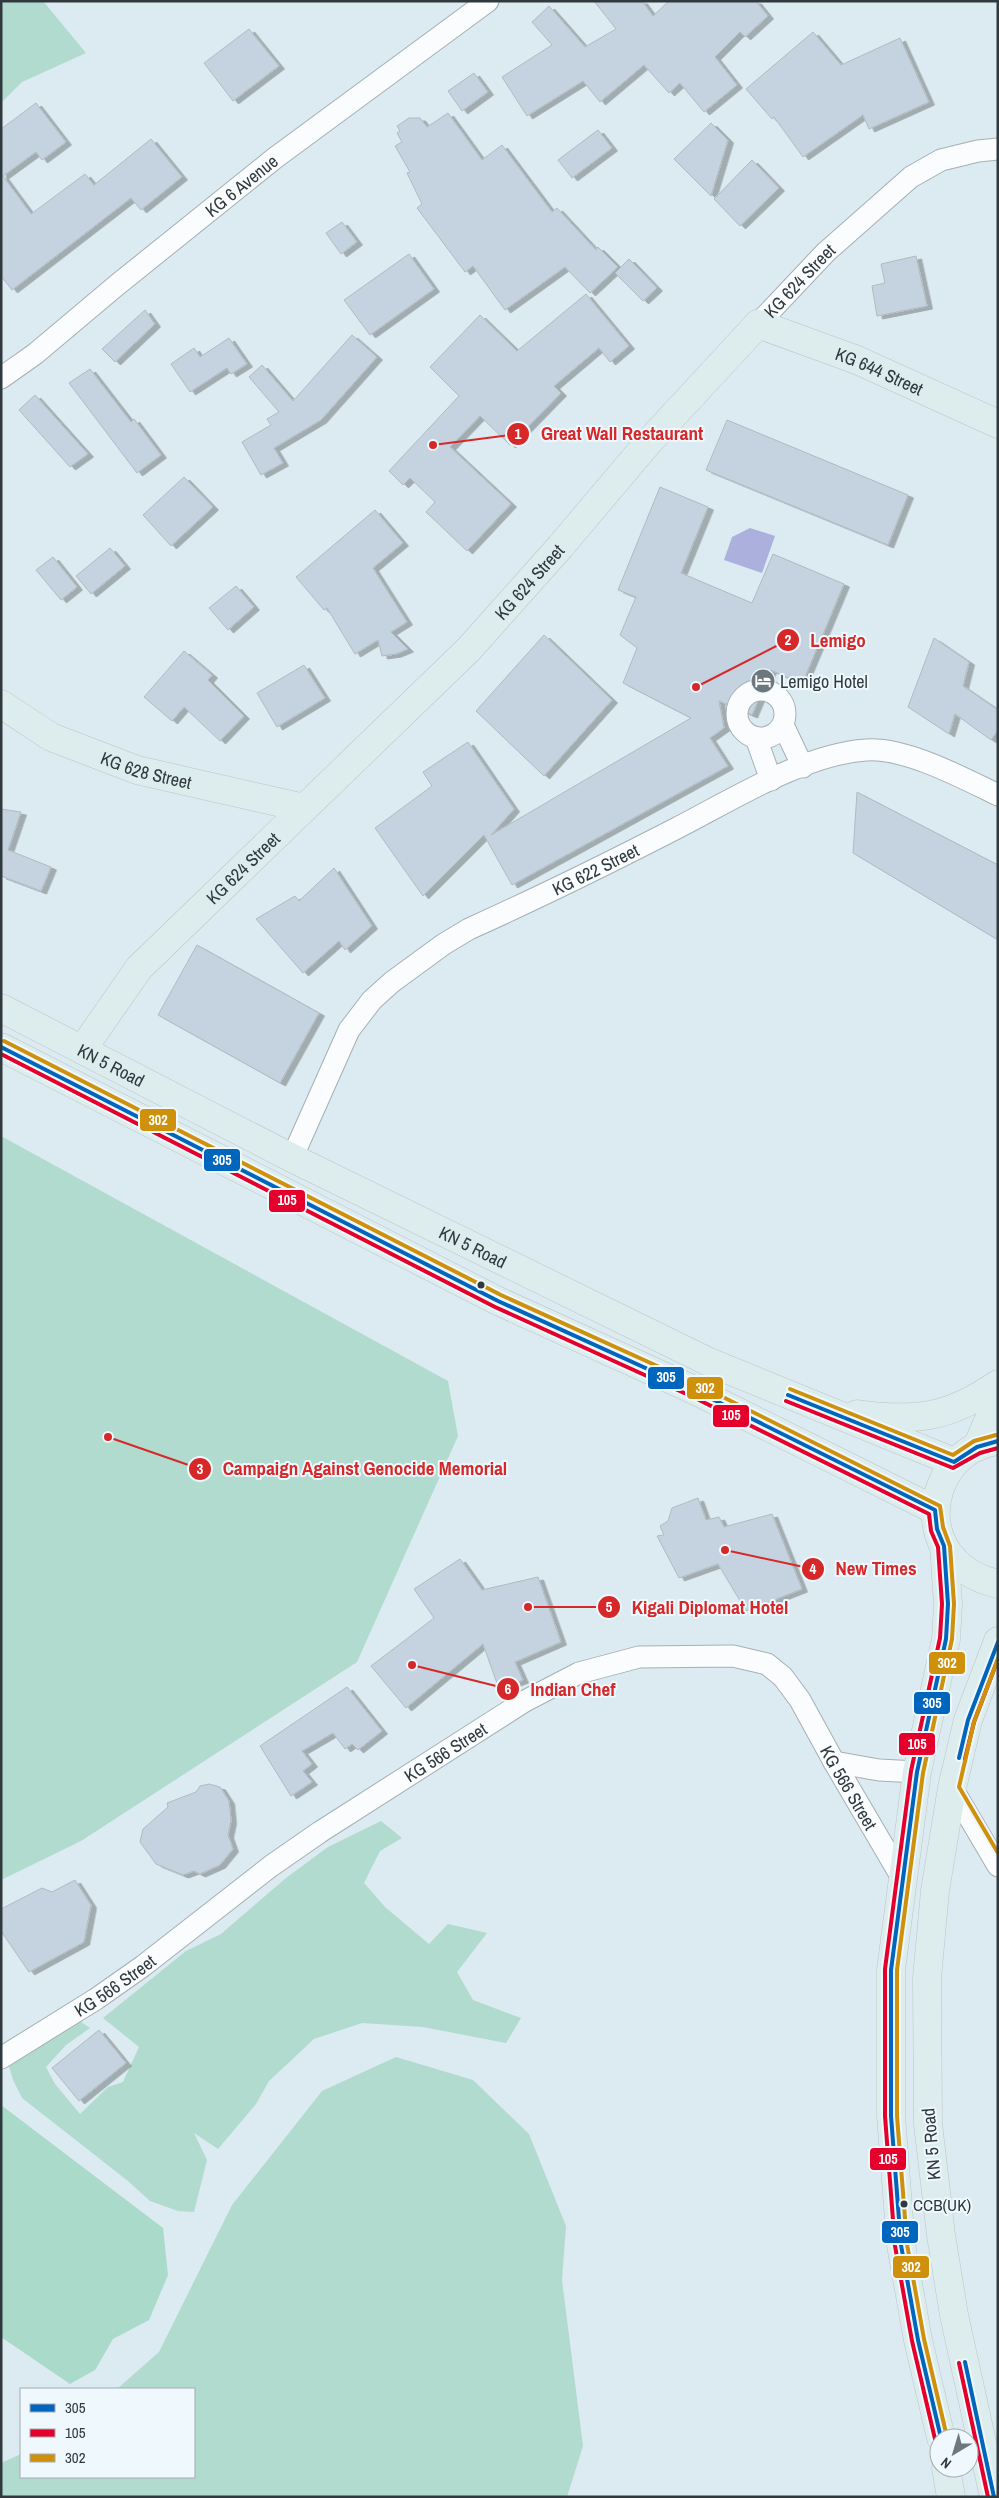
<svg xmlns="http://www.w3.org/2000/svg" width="999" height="2498" font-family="'Archivo Narrow',sans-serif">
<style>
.green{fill:#b1dbce}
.forest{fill:#aadaca}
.water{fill:#acb0dc}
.building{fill:#c4d3df;stroke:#b1bac1;filter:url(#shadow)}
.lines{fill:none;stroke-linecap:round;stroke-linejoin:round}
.minor-casing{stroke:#a5b0b5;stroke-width:23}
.major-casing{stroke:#bdc5c8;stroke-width:29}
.minor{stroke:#fafcfd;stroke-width:21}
.major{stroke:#ddeced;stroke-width:28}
.bus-1-casing{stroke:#eef8fd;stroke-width:8}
.bus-2-casing{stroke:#eef8fd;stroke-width:8}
.bus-3-casing{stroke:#eef8fd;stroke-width:8}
.bus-1{stroke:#0065bd;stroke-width:4}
.bus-2{stroke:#e4002b;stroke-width:4}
.bus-3{stroke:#cf900c;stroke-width:4}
.bus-dot{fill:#303a3e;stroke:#eef8fd;stroke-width:2}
.labels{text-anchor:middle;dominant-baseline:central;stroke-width:4;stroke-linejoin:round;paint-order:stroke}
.bus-label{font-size:17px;fill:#303a3e;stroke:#eef8fd;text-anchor:start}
.street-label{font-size:18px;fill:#303a3e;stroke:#eef8fd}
.poi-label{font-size:18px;fill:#303a3e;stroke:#eef8fd;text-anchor:start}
.leader{fill:none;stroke:#d62828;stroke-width:2}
.callout-dot{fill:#d62828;stroke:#eef8fd;stroke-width:2}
.mark-label{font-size:15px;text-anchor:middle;font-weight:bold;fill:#fff}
.callout-label{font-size:19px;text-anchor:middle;font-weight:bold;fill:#d62828;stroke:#eef8fd;stroke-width:4;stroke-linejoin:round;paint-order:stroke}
.line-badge{stroke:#eef8fd;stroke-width:2}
.badge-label{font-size:14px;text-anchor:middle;font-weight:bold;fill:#fff}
</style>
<defs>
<filter id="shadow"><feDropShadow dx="5.5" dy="3" stdDeviation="0" flood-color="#0004"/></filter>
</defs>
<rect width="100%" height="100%" fill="#dceaf1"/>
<g class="green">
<path d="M1,1H43L86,53L22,82L1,103Z"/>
<path d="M1,1136L448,1381L458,1436L357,1662L81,1841L1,1880Z"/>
<path d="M381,1821L402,1838L380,1851L364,1883L385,1907L429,1944L448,1924L487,1933L457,1972L473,2000L521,2018L506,2043L423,2027L362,2023L314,2039L269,2081L256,2104L218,2149L194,2133L207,2160L194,2212L178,2211L150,2201L128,2181L22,2098L13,2080L8,2063L75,2018L90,2028L66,2045L46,2067L55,2084L80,2114L108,2087L123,2082L139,2047L103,2018L186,1951L221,1934L286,1878L328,1847Z"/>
<path d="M396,2057L473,2080L529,2134L566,2226L562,2280L583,2446L567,2497H1V2463L21,2454V2477H194V2389H117L159,2352L232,2205L322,2091Z"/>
</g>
<path class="forest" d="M1,2105L163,2228L168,2275L149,2320L113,2339L95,2370L70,2384L1,2337Z"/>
<path class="water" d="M750,528L775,536L762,573L724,560L732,537Z"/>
<g class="building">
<path d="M594,1H642L653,16L669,1H756L768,16L745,37L740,32L715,57L737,85L704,112L680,83L669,93L644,65L600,102L583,81L527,116L502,77L552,45L532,22L549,6L585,47L616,29Z"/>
<path d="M249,29L279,66L233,101L204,63Z"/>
<path d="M813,32L841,65L900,38L929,102L869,129L863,115L803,157L774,117L772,119L746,89Z"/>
<path d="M474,73L488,92L462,111L448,91Z"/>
<path d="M36,103L66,142L42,160L36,152L3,176L31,214L85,174L94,185L151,139L182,177L141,210L131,198L12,290L1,276V129Z"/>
<path d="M448,113L482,160L502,145L552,212L557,208L596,250L598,247L618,267L590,293L565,267L505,310L473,266L465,272L417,208L422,204L407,173L410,172L395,146L402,142L397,133L400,131L397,126L409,118H420L427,127Z"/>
<path d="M711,123L728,140L711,196L674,159Z"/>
<path d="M598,130L612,148L572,178L558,160Z"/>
<path d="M752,160L779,188L740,226L714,199Z"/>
<path d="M342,222L357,242L341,254L326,233Z"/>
<path d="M409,254L434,289L370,335L344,300Z"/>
<path d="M916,256L927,306L877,316L872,286L885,283L881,264Z"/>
<path d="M629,259L657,288L643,301L615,273Z"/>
<path d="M586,294L629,346L610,362L599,348L554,386L561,393L510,445L480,416L450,447L511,504L467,551L426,512L435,502L410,478L403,485L389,471L459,396L430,367L480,315L517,351Z"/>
<path d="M145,310L155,324L115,362L102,349Z"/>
<path d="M352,335L377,357L321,420L274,448L283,463L261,475L242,442L271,425L267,419L279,412L249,377L262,365L293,401Z"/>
<path d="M229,338L247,364L231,374L227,368L190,392L171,364L194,348L200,357Z"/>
<path d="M90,369L131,422L134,419L161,455L137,473L69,383Z"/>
<path d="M35,395L88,454L70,467L19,410Z"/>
<path d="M727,420L908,495L888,545L706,470Z"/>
<path d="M184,477L213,507L171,546L143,515Z"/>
<path d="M660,487L708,507L681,573L752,603L773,554L844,584L802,684L771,670L752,715L719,701L724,728L710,738L728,766L512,885L484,835L423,896L375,828L432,786L423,772L468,742L514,809L491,835L691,718L623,683L637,648L620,635L636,597L618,590Z"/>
<path d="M375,510L403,543L373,568L407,622L391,632L408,649L396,654L382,656L378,640L355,654L327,608L324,610L296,577Z"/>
<path d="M110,548L125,566L91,594L76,576Z"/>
<path d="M53,557L77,587L61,600L36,570Z"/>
<path d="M236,586L254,607L228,630L209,608Z"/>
<path d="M544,635L612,700L544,776L476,711Z"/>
<path d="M934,638L969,662L963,686L998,710V730L991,740L955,714L949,734L908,707Z"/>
<path d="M184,651L212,675L208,680L244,716L220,741L184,707L172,721L144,697Z"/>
<path d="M304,665L325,698L277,727L257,693Z"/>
<path d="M857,792L998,865V940L853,853Z"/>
<path d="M1,809L21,812L8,850L51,867L41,891L1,876Z"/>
<path d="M334,868L372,926L345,950L339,941L303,973L256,919L295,896L299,901Z"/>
<path d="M197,945L319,1013L280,1083L158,1015Z"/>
<path d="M698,1498L706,1520L719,1517L724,1527L772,1514L802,1589L746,1611L718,1564L679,1578L657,1536L664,1535L660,1526L668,1521L672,1508Z"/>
<path d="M460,1559L482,1590L538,1577L561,1642L515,1662L523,1680L499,1689L483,1644L406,1708L371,1666L434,1618L414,1589Z"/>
<path d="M347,1687L382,1731L358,1750L352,1744L345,1749L333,1733L302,1751L312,1764L303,1771L312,1782L291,1796L260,1746Z"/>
<path d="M209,1784L220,1787L229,1801L231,1821L228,1835L233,1849L220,1865L200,1874L194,1871L183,1875L156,1864L140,1842L143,1829L168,1807L167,1803L196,1792L200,1786Z"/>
<path d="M75,1880L91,1905L84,1942L29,1972L1,1931V1909L42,1888L52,1892Z"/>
<path d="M99,2030L126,2063L79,2101L52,2068Z"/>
</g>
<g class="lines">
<defs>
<g id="minor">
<path id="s1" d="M758,324L826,252L911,177L941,160L978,151L998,149"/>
<path id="s2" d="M1,378L35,354L117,285L275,158L488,1"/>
<circle cx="761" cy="714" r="24"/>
<path d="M783,725L803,767"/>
<path d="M756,738L771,780"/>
<path id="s3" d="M292,1158L349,1030L372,1000L392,982L444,944L469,929C540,897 609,863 677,828C732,800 804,754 866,750C905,747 963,778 998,795"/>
<path d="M834,1762L879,1770L917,1772"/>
<path d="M952,1788L998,1866"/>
<path id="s4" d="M1,2058L96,1999L143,1966L271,1866L320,1832L525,1701L579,1673L639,1657L733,1656L767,1664L783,1677L800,1700L834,1762L902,1878"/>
</g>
<g id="major">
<path id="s5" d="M1,704L51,737L137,770L304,808"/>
<path id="s6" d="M1,1008L292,1158L709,1362L954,1462"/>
<path d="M1,1047L498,1301L696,1391L935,1510"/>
<path id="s7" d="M82,1050L139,968L469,649L560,547L647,444L758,324L857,360L998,424"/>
<path d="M857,1414C916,1422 949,1418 998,1384"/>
<path d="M998,1441C941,1447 915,1520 955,1561C967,1574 981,1580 998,1584"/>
<path d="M977,1447L998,1398"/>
<path d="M941,2438L918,2340L901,2245L891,2116V1970L917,1772L946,1639L948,1604L944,1546"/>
<path d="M946,2468L951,2497"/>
<path d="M994,2497L954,2315L941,2235L928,2124L927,1978L935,1891L952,1788L968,1720L998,1641"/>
</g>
</defs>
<use href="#minor" class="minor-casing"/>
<use href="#major" class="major-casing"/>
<use href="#minor" class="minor"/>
<use href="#major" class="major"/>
<defs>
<g id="bus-1">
<path d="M1,1047L498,1301L696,1391L935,1510L937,1529L944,1546L948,1604L946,1639L917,1772L891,1970V2116L901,2245L918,2340L941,2438"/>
<path d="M788,1395L954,1462L977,1447L998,1441"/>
<path d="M959,1758L968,1720L998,1642"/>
<path d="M965,2362L994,2497"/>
</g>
<g id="bus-2">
<path d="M1,1054L495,1307L693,1397L929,1514L931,1531L938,1547L942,1604L940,1638L911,1771L885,1969V2116L895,2246L912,2341L935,2439"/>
<path d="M786,1401L953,1468L980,1453L998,1448"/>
<path d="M965,1759L974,1722L998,1659"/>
<path d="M959,2363L988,2497"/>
</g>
<g id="bus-3">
<path d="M4,1041L501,1295L699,1385L940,1506L943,1527L950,1546L954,1604L952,1639L923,1773L897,1970V2116L907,2244L924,2339L947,2437"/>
<path d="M790,1389L953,1455L974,1441L996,1435"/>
<path d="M998,1659L974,1722L959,1787L998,1853"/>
</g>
</defs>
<use href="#bus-1" class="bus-1-casing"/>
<use href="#bus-2" class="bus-2-casing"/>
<use href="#bus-3" class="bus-3-casing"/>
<use href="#bus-1" class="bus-1"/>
<use href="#bus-2" class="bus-2"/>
<use href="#bus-3" class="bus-3"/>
</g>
<defs>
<symbol id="hotel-disc" viewBox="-11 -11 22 22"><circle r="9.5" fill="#6c787d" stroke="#eef8fd"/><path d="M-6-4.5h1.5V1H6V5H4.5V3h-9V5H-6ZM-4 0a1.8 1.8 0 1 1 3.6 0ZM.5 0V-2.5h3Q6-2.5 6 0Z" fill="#fff"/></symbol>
</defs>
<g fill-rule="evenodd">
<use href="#hotel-disc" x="749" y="667" width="28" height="28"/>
</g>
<g class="bus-dot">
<circle cx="481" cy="1285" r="4.5"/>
<circle cx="904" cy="2204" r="4.5"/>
</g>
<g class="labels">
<g class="bus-label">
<text x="913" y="2204">CCB(UK)</text>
</g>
<g class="street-label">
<text stroke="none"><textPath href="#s2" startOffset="308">KG 6 Avenue</textPath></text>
<text stroke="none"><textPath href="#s1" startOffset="60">KG 624 Street</textPath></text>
<text stroke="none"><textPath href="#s7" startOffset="1124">KG 644 Street</textPath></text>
<text stroke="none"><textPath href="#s7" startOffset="649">KG 624 Street</textPath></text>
<text stroke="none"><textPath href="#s5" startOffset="161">KG 628 Street</textPath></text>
<text stroke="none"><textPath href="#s7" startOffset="244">KG 624 Street</textPath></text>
<text stroke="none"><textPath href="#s3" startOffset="438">KG 622 Street</textPath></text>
<text stroke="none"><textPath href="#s6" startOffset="124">KN 5 Road</textPath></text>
<text stroke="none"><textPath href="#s6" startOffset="529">KN 5 Road</textPath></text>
<text stroke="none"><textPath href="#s4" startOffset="540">KG 566 Street</textPath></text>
<text stroke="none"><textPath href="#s4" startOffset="1036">KG 566 Street</textPath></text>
<text stroke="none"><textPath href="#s4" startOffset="135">KG 566 Street</textPath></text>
<text transform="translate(931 2144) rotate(-95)">KN 5 Road</text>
</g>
<g class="poi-label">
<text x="780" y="681">Lemigo Hotel</text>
</g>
</g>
<path class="leader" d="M433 445L518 434M696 687L788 640M108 1437L200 1469M725 1550L813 1569M528 1607L609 1607M412 1665L508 1689"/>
<g class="callout-dot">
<circle cx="433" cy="445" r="5"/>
<circle cx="696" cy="687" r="5"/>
<circle cx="108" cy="1437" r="5"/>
<circle cx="725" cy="1550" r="5"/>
<circle cx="528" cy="1607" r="5"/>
<circle cx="412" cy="1665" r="5"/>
<circle cx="518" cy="434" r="12"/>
<circle cx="788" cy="640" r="12"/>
<circle cx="200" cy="1469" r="12"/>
<circle cx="813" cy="1569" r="12"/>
<circle cx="609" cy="1607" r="12"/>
<circle cx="508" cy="1689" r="12"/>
</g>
<g class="mark-label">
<text x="518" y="439">1</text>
<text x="788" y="645">2</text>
<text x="200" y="1474">3</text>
<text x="813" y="1574">4</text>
<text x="609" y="1612">5</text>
<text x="508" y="1694">6</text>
</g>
<g class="callout-label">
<text x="622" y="440">Great Wall Restaurant</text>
<text x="838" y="647">Lemigo</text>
<text x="365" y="1475">Campaign Against Genocide Memorial</text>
<text x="876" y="1575">New Times</text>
<text x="710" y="1614">Kigali Diplomat Hotel</text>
<text x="573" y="1696">Indian Chef</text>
</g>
<g class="line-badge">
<rect x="139" y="1108" width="38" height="24" rx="5" fill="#cf900c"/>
<rect x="203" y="1148" width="38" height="24" rx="5" fill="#0065bd"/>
<rect x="268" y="1189" width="38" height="24" rx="5" fill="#e4002b"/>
<rect x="647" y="1366" width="38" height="24" rx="5" fill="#0065bd"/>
<rect x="686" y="1376" width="38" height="24" rx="5" fill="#cf900c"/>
<rect x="712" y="1404" width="38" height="24" rx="5" fill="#e4002b"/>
<rect x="928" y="1651" width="38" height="24" rx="5" fill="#cf900c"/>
<rect x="913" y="1691" width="38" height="24" rx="5" fill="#0065bd"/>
<rect x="898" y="1732" width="38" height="24" rx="5" fill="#e4002b"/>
<rect x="869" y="2147" width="38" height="24" rx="5" fill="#e4002b"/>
<rect x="881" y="2220" width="38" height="24" rx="5" fill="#0065bd"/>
<rect x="892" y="2255" width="38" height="24" rx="5" fill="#cf900c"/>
</g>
<g class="badge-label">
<text x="158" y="1125">302</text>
<text x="222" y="1165">305</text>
<text x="287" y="1205">105</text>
<text x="666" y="1382">305</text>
<text x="705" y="1393">302</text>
<text x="731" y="1420">105</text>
<text x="947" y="1668">302</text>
<text x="932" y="1708">305</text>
<text x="917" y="1749">105</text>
<text x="888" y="2164">105</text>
<text x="900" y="2237">305</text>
<text x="911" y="2272">302</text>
</g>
<rect width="999" height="2498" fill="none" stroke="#303a3e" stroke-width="5"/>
<rect x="20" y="2388" width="175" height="90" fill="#eef8fd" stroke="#a2acb1"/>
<rect x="30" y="2404" width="25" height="8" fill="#0065bd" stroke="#a2acb1"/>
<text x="65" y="2413" font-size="15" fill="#303a3e">305</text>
<rect x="30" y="2429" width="25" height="8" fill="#e4002b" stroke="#a2acb1"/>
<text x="65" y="2438" font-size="15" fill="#303a3e">105</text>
<rect x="30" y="2454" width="25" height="8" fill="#cf900c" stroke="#a2acb1"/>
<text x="65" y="2463" font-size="15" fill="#303a3e">302</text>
<g transform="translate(954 2453) rotate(218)"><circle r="24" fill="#eef8fd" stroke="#a2acb1"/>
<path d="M0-4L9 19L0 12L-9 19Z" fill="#6c787d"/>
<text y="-8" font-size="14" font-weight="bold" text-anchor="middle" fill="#303a3e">N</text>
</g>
</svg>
